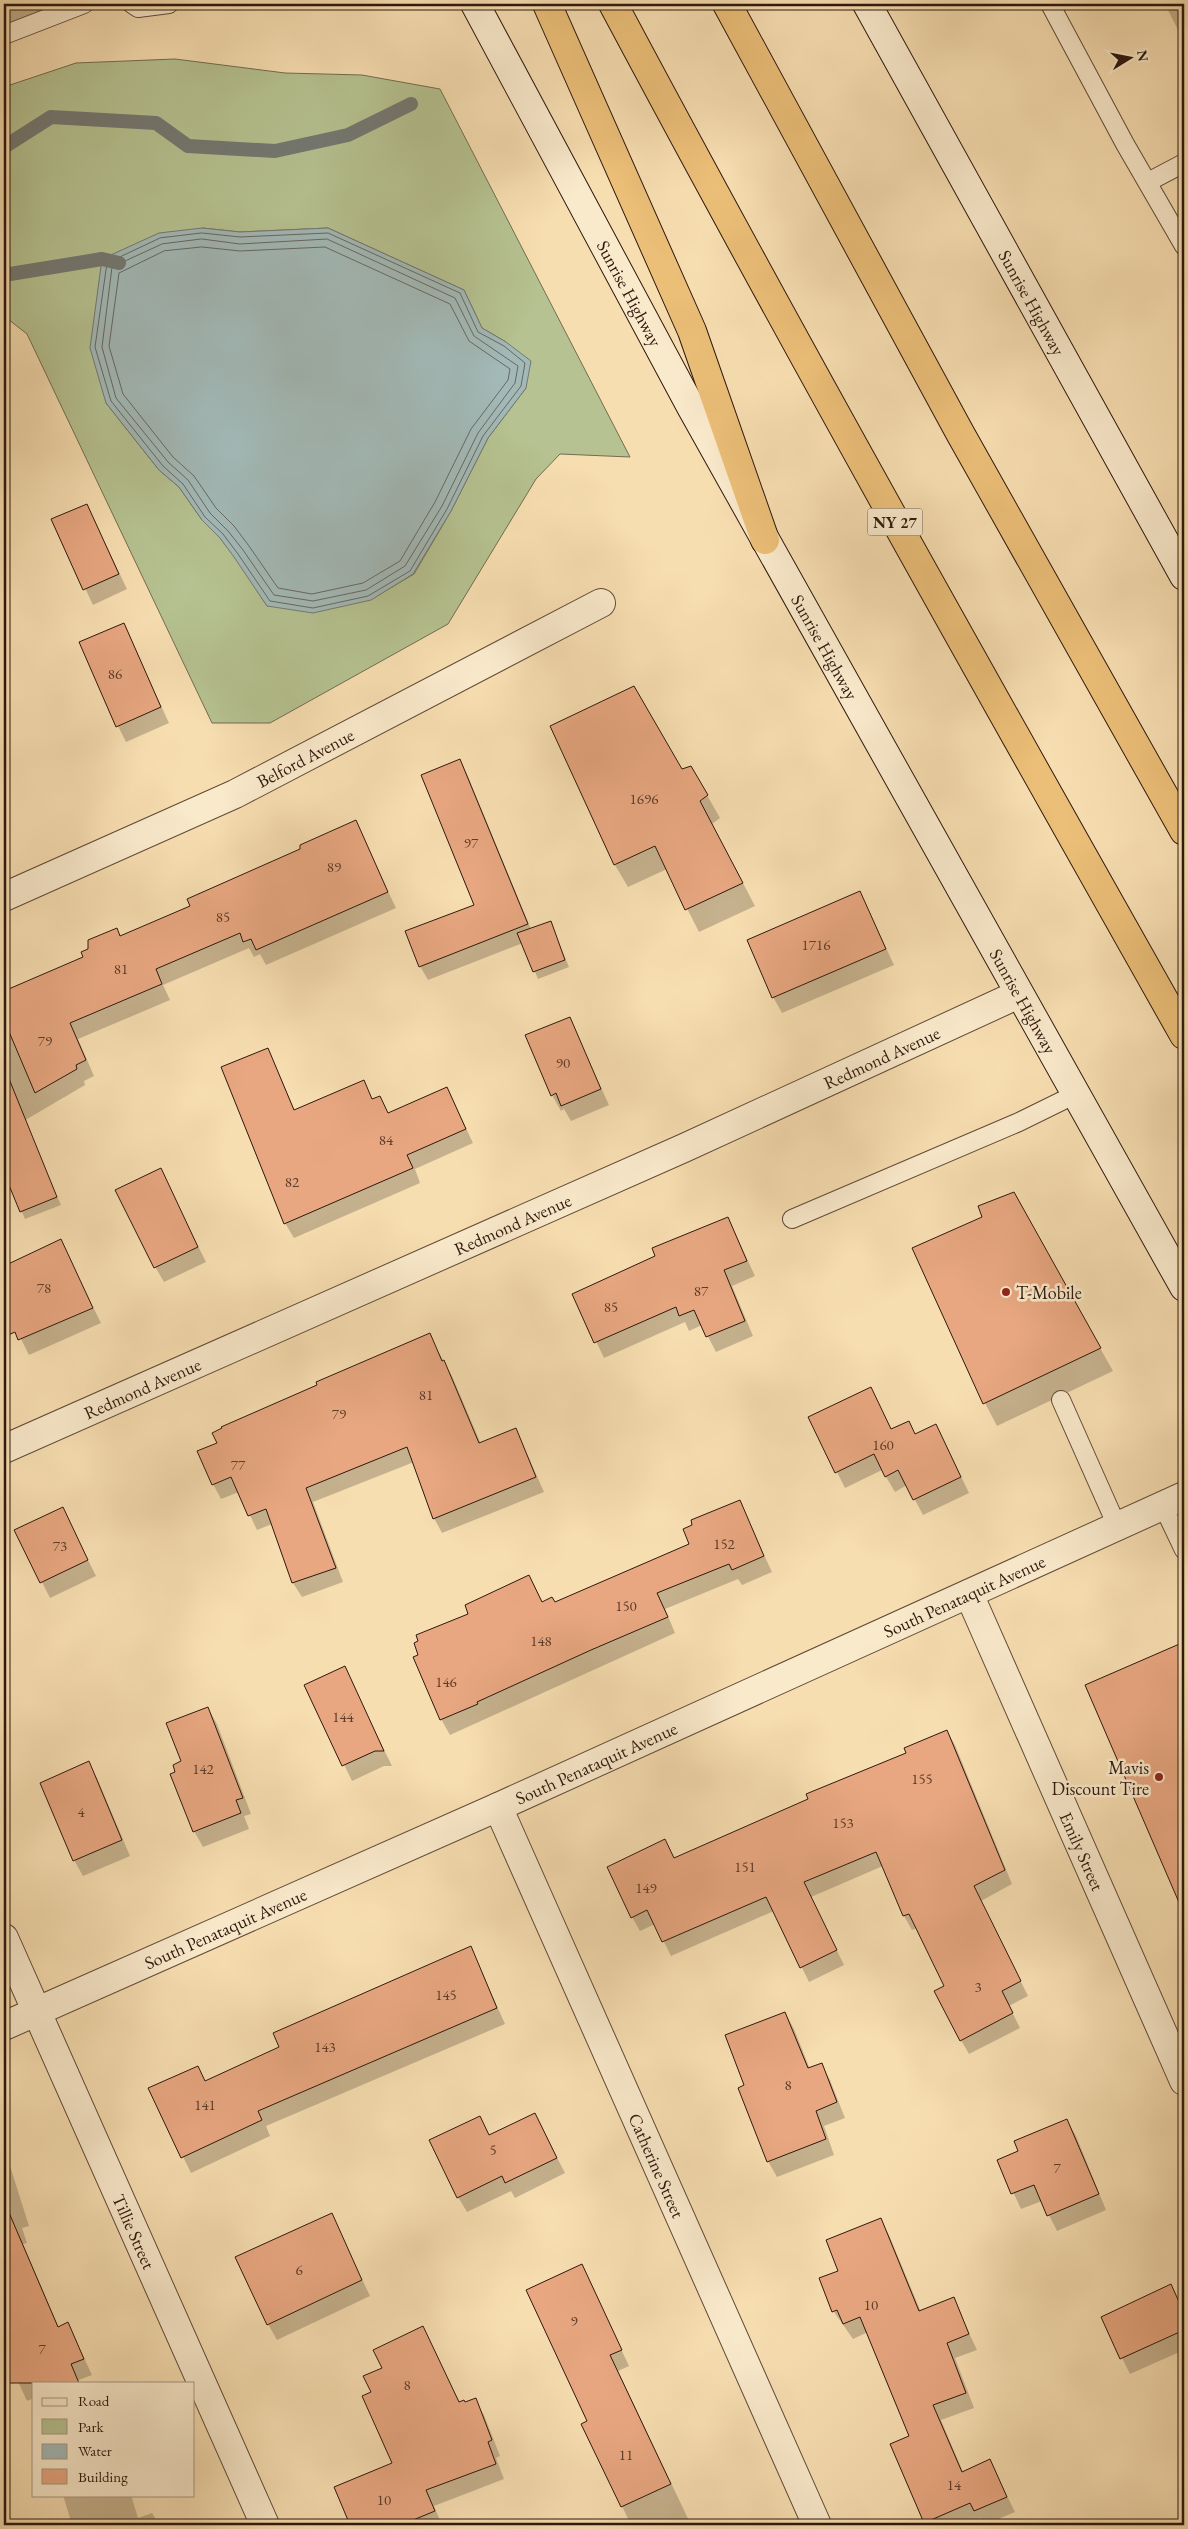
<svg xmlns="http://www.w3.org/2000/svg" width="1188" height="2529" font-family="'EB Garamond',serif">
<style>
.green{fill:#b6c291;stroke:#726d4f;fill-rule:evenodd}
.water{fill:#a2b9b7;stroke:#747973}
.shadow{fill:#0003}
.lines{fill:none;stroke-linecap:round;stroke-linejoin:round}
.shore{stroke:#686862;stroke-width:1}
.stream{stroke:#747973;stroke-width:14}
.building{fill:#e8a781;stroke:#2e180d}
.lane-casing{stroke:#604a36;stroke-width:20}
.street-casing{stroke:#604a36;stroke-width:30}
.secondary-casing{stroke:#2e180d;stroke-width:30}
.highway-casing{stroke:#2e180d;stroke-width:30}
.lane{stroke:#faeacc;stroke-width:18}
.street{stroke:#faeacc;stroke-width:28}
.secondary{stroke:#faeacc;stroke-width:28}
.highway{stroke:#ecbf78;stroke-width:28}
.poi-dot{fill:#8f2418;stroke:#faeacc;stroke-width:2}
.labels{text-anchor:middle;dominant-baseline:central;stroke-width:5;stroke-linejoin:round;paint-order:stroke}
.number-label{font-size:15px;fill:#5c3c2a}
.shield{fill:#faeacc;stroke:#6b5746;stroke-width:1}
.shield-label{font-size:16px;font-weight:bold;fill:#2e180d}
.street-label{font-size:18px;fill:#2e180d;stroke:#faeacc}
.poi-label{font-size:18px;fill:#2e180d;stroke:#faeacc;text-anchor:start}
</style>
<rect width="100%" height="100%" fill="#f7deb1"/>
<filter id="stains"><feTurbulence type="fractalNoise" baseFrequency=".004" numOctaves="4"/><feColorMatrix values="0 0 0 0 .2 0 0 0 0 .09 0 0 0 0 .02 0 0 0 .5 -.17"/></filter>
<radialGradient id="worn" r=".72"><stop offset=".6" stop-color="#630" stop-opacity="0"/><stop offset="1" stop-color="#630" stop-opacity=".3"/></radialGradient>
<path class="green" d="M175,59L285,73L362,75L440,89L630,457L560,454L536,479L448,624L270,723H212L27,334L4,316V87L76,63ZM202,228L240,232L328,228L464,290L482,328L506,342L526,388L488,438L451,511L414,574L370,600L267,606L235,557L220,538L202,520L179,487L159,470L106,403Z"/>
<path class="water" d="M202,228L240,232L328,228L464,290L482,328L506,342L531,361L526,388L488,438L451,511L413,574L371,600L313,613L267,606L234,557L220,538L202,520L179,487L159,470L106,403L90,348L102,259L159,233Z"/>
<g class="shadow">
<path d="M4,4H54L4,28Z"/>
<path d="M1165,4H1184V42Z"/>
<path d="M87,506L127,589L93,605L53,520Z"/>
<path d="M123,624L169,723L126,742L118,726Z"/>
<path d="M551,726L681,770L691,767L720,818L712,824L755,906L699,932L667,869L628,887L615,865Z"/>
<path d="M460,761L467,774L531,929L550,922L569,967L538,979L523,943L428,980L420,966L476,906Z"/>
<path d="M355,822L396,908L266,965L260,954L254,957L249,948L163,985L170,1000L78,1039L94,1076L84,1081L85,1085L5,1132L4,992L84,958L90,950L117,929L121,937L192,906Z"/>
<path d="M860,892L894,965L782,1013L773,997Z"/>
<path d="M569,1018L609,1105L571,1121L564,1109L561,1111L552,1095Z"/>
<path d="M268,1049L295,1111L363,1081L373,1100L379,1097L389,1114L447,1088L473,1143L415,1169L420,1183L294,1238L285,1223Z"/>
<path d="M37,1151L61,1205L25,1219L4,1170V1164Z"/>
<path d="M160,1170L206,1262L164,1282L143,1246L117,1191Z"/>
<path d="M1026,1216L1113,1371L997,1426L985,1403L914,1248Z"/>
<path d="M728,1218L755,1276L732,1286L753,1336L716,1352L702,1325L689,1331L685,1322L604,1358L574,1295L657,1257Z"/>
<path d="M60,1241L101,1323L29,1355L4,1305V1268Z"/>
<path d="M429,1335L452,1376L481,1444L516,1429L544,1492L442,1533L434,1518L414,1462L313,1502L343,1582L302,1597L293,1583L272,1524L257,1530L239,1492L221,1499L213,1484L219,1444Z"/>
<path d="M870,1389L892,1430L944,1441L969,1493L923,1515L907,1485L895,1492L882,1470L845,1488L810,1418Z"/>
<path d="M739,1501L772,1572L742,1585L738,1579L665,1609L675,1633L450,1735L441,1719L420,1655L470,1615L529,1576L543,1603L555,1604L691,1544Z"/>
<path d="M62,1508L96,1576L50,1598L16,1531Z"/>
<path d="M1179,1645L1184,1654V1911L1087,1686Z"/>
<path d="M344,1668L392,1766H384L352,1781L306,1686Z"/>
<path d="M208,1708L217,1724L251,1814L244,1816L249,1829L203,1847L194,1831L183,1762Z"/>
<path d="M947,1731L955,1745L1012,1884L981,1901L1028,1996L1009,2006L1020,2028L969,2054L961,2040L946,1986L917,1928L912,1930L904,1916L883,1866L811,1897L844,1965L809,1982L774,1911L671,1956L655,1924L640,1931L632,1917L665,1841L675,1859L810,1800L908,1753Z"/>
<path d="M88,1763L97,1778L130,1856L83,1876L74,1860Z"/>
<path d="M471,1948L505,2024L266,2126L270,2136L191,2173L150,2089L197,2067L206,2082L281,2048Z"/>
<path d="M785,2013L794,2029L810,2069L821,2064L830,2080L845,2118L824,2126L834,2155L777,2177L768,2161L746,2086Z"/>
<path d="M535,2115L565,2173L515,2198L511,2191L467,2212L458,2197L479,2118L490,2136Z"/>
<path d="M1067,2121L1076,2136L1106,2210L1057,2231L1042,2201L1021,2209L998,2160L1020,2151Z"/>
<path d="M4,2147L29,2226L22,2228L27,2243L23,2244L59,2328L68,2324L92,2375L71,2383H34V2398L27,2401L4,2351V2343H6L4,2338Z"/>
<path d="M331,2214L370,2296L277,2340L268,2324Z"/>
<path d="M880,2220L889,2235L921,2312L953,2299L977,2350L955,2358L974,2408L941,2420L963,2472L990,2461L1015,2512L984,2525L980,2518L963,2525H927L911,2437L868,2332L853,2339L834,2312L820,2279L840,2271Z"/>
<path d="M582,2266L629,2366L618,2371L691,2525H631L583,2424L588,2422Z"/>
<path d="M1171,2286L1184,2312V2350L1130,2374L1102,2317Z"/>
<path d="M423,2328L460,2403L465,2404L475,2400L484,2415L500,2456L496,2458L504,2479L434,2506L442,2525H352L336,2488L393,2464L372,2393L383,2368Z"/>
<path d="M63,2495H131L138,2518L152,2513L159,2525H72Z"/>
</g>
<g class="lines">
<g class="shore">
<path d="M202,233L240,237L328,233L460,293L478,332L504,346L525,363L521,386L483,436L447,509L410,571L368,596L313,608L270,601L238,554L223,534L205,517L183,484L163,466L111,401L95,347L107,263L160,238Z"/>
<path d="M202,239L240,244L327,239L455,298L474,336L518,366L515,383L478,433L442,506L405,566L366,590L313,601L274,595L243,550L228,531L210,513L188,480L168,462L116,398L102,347L112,267L162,244Z"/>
<path d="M202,247L240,251L325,247L450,304L469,341L510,369L508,380L471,429L435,502L400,561L363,583L312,594L278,588L249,546L234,526L216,508L194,476L173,457L123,394L109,346L119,273L164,251Z"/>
</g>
<g class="stream">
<path d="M4,147L51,117L156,123L188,146L275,151L348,135L411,104"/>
<path d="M4,275L102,259L119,263"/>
</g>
</g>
<g class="building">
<path d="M87,504L119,574L83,590L51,519Z"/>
<path d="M124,623L161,707L116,727L79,642Z"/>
<path d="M634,686L682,769L691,766L708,795L700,801L743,883L685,910L655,846L614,865L550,726Z"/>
<path d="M460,759L528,924L419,967L405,931L474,905L421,775Z"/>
<path d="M356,820L388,892L256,950L251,939L243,942L240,933L156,969L162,984L70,1023L86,1060L76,1065L77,1069L35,1093L4,1020V991L83,957L81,952L88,949V940L117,928L120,936L190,906L187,899L300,849V845Z"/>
<path d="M860,891L886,949L772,998L747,940Z"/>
<path d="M551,921L565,960L533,972L517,933Z"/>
<path d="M570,1017L601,1089L561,1106L556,1093L551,1096L525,1035Z"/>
<path d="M268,1048L294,1110L364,1080L372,1099L380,1096L388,1113L447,1087L466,1129L407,1155L413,1168L284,1224L221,1067Z"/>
<path d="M5,1069L57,1197L20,1212L4,1173Z"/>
<path d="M161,1168L198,1247L154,1268L115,1190Z"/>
<path d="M1014,1192L1101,1348L983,1404L912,1248L982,1217L978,1206Z"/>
<path d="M728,1217L747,1261L724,1270L745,1321L706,1337L694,1310L679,1316L676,1307L594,1343L572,1294L655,1256L652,1248Z"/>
<path d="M61,1239L93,1308L18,1340L15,1332L4,1337V1266Z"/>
<path d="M430,1333L442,1361L444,1360L479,1443L516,1428L536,1477L433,1519L407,1447L306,1488L336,1568L292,1583L266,1509L248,1516L231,1477L212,1485L197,1451L217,1443L212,1433L222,1428L221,1427L317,1385L316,1382Z"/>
<path d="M871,1387L891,1429L909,1421L915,1434L936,1424L961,1477L913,1500L898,1470L885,1477L874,1454L835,1473L808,1417Z"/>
<path d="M740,1500L764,1556L732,1570L729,1564L657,1593L668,1617L591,1650L477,1702L478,1704L440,1720L413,1657L418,1655L414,1643L418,1641L416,1635L468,1614L465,1605L529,1575L542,1602L552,1597L555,1602L689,1544L683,1529L692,1525L691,1520Z"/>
<path d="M63,1507L88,1560L40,1583L14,1530Z"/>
<path d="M1184,1642V1914L1085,1685Z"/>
<path d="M345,1666L384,1751H375L342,1766L304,1685Z"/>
<path d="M208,1707L243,1798L236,1800L241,1813L193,1832L170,1774L175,1772L173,1765L181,1761L166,1723Z"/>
<path d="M947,1730L1005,1870L974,1886L1021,1981L1002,1991L1013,2013L960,2041L934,1991L944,1986L909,1914L903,1916L876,1852L804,1882L837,1950L800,1968L766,1897L662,1942L647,1910L631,1918L607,1867L665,1839L674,1858L808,1799L806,1794L906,1753L904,1748Z"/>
<path d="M89,1761L122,1840L73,1861L40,1783Z"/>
<path d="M471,1946L497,2008L258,2111L262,2120L181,2158L148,2088L198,2066L205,2081L279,2047L273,2033Z"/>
<path d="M785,2012L808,2068L822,2063L837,2102L816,2111L826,2139L767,2162L738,2088L744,2085L725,2035Z"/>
<path d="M535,2113L557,2158L505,2183L502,2176L457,2198L429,2140L480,2116L489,2135Z"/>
<path d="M1067,2119L1099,2194L1047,2216L1034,2185L1011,2194L997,2160L1018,2151L1014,2141Z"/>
<path d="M4,2201L58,2327L68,2322L84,2359L71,2364L79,2383H4Z"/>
<path d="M332,2213L362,2280L267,2325L235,2257Z"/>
<path d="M881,2218L919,2311L954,2297L969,2334L947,2343L966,2393L933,2405L962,2472L990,2459L1007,2497L974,2511L970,2503L924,2523L890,2444L909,2436L860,2317L843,2324L837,2310L832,2312L819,2278L838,2271L826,2240Z"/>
<path d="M582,2264L622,2350L610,2355L671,2484L621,2507L581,2424L587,2421L526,2290Z"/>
<path d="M1171,2284L1184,2313V2330L1120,2359L1101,2317Z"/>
<path d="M423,2326L459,2402L464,2400L465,2402L476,2398L492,2440L488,2442L496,2464L426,2490L435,2511L401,2525H350L334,2487L392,2463L362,2396L371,2392L363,2376L382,2368L373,2350Z"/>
</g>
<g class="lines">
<defs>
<g id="lane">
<path d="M132,4L138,8L169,4"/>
<path d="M1050,4L1125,144L1184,246"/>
<path d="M4,35L84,4"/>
<path d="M1148,182L1184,163"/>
<path d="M792,1219L1019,1122L1076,1094"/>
<path d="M1061,1400L1117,1526"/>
<path d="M1163,1506L1184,1550"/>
</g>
<g id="street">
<path id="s1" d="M4,897L235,794L601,603"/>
<path id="s2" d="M4,1449L684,1148L1019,994"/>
<path id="s3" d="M969,1594L1184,2081"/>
<path id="s4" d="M498,1807L817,2525"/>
<path id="s5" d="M4,1938L265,2525"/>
<path id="s6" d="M4,2026L498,1807L1184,1496"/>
</g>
<g id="secondary">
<path id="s7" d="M475,4L691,407L1184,1287"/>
<path id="s8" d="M867,4L1184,576"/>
</g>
<g id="highway">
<path d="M547,4L692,331L765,540"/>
<path d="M613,4C798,351 991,693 1184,1035"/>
<path d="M727,4L960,433L1184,831"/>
</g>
</defs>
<use href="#lane" class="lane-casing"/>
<use href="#street" class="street-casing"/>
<use href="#secondary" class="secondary-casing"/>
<use href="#highway" class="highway-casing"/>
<use href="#lane" class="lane"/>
<use href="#street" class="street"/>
<use href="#secondary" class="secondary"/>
<use href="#highway" class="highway"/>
</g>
<g class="poi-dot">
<circle cx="1006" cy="1292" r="5"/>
<circle cx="1159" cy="1777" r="5"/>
</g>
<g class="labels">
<g class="number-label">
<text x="115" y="673">86</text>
<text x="644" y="798">1696</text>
<text x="471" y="842">97</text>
<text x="334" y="866">89</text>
<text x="223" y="916">85</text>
<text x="816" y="944">1716</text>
<text x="121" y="968">81</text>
<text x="45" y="1040">79</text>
<text x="563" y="1062">90</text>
<text x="386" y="1139">84</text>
<text x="292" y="1181">82</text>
<text x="44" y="1287">78</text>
<text x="701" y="1290">87</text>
<text x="611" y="1306">85</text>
<text x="426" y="1394">81</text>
<text x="339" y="1413">79</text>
<text x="883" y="1444">160</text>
<text x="238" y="1464">77</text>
<text x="724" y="1543">152</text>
<text x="60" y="1545">73</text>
<text x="626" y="1605">150</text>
<text x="541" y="1640">148</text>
<text x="446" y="1681">146</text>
<text x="343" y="1716">144</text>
<text x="203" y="1768">142</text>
<text x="922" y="1778">155</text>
<text x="81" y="1811">4</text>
<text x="843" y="1822">153</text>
<text x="745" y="1866">151</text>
<text x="646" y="1887">149</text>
<text x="978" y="1986">3</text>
<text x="446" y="1994">145</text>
<text x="325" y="2046">143</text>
<text x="788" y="2084">8</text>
<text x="205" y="2104">141</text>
<text x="493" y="2149">5</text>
<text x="1057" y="2167">7</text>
<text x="299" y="2269">6</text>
<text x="871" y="2304">10</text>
<text x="574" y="2320">9</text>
<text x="42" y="2348">7</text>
<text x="407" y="2384">8</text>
<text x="626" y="2454">11</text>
<text x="954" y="2484">14</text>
<text x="384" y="2499">10</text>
</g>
<rect class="shield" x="867.5" y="508.5" width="55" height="27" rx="4"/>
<g class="shield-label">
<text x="895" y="522">NY 27</text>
</g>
<g class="street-label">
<text stroke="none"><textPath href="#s7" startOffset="328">Sunrise Highway</textPath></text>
<text stroke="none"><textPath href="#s8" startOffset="341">Sunrise Highway</textPath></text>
<text stroke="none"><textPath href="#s7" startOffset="732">Sunrise Highway</textPath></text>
<text stroke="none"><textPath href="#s1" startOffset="332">Belford Avenue</textPath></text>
<text stroke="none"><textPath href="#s7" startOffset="1138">Sunrise Highway</textPath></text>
<text stroke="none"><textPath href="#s2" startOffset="961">Redmond Avenue</textPath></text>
<text stroke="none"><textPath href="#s2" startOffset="556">Redmond Avenue</textPath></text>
<text stroke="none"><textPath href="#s2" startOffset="151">Redmond Avenue</textPath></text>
<text stroke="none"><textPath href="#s6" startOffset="1052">South Penataquit Avenue</textPath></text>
<text stroke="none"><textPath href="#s6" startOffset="648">South Penataquit Avenue</textPath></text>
<text stroke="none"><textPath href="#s3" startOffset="281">Emily Street</textPath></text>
<text stroke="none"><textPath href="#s6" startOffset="242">South Penataquit Avenue</textPath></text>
<text stroke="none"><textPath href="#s4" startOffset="392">Catherine Street</textPath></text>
<text stroke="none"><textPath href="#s5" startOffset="321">Tillie Street</textPath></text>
</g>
<g class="poi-label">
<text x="1016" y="1292">T-Mobile</text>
<text x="1149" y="1767" text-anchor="end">Mavis<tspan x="1149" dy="21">Discount Tire</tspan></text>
</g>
</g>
<rect width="1188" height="2529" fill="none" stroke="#f7deb1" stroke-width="20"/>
<rect x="5" y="5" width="1178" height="2519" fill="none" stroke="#2e180d" stroke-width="2.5"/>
<rect x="10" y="10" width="1168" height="2509" fill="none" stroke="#2e180d"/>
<rect x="32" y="2382" width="162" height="115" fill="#faeacc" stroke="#a89680"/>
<rect x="42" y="2398" width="25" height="8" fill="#faeacc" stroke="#a89680"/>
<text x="78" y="2406" font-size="15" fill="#2e180d">Road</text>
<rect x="42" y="2419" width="25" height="15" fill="#b6c291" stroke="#a89680"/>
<text x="78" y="2432" font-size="15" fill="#2e180d">Park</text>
<rect x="42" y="2444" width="25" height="15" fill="#a2b9b7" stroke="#a89680"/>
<text x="78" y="2456" font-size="15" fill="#2e180d">Water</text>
<rect x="42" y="2469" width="25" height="15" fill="#e8a781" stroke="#a89680"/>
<text x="78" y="2482" font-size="15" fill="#2e180d">Building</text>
<g transform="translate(1130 58) rotate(80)" stroke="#faeacc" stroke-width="4" paint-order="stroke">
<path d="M0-4L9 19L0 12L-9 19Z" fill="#2e180d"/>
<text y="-8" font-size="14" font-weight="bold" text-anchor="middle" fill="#2e180d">N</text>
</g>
<rect width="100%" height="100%" filter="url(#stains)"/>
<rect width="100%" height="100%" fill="url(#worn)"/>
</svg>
